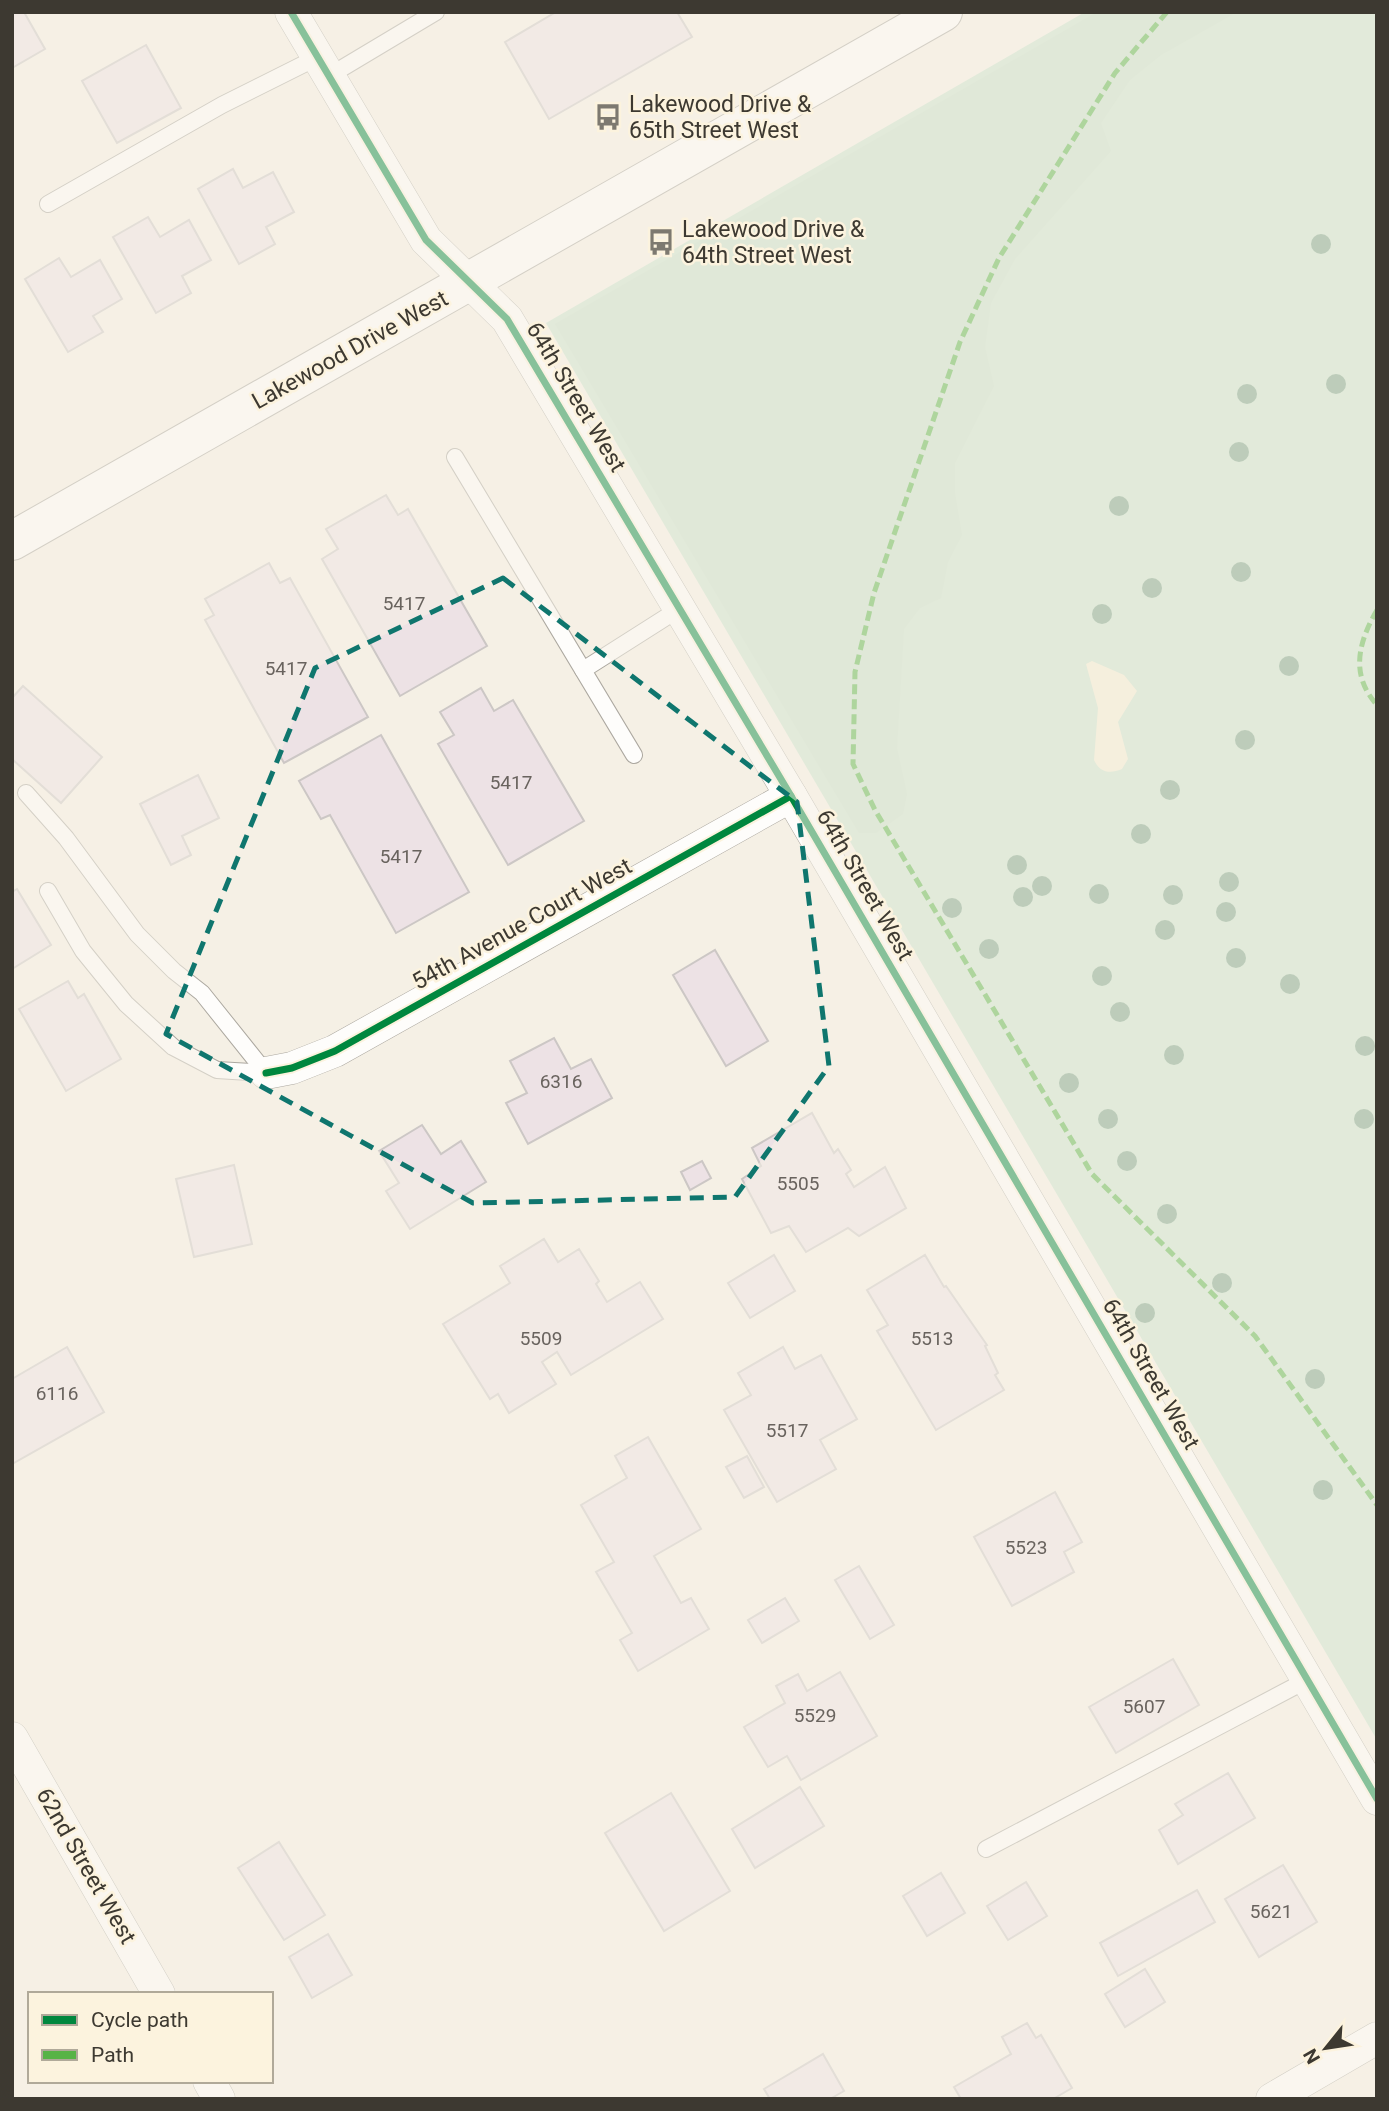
<svg xmlns="http://www.w3.org/2000/svg" width="1389" height="2111" font-family="Roboto,sans-serif">
<style>
.green{fill:#cae2cc}
.forest{fill:#c5ddc7}
.sand{fill:#f4edd3}
.building{fill:#ede2e5;stroke:#ccc7c5;stroke-width:2}
.lines{fill:none;stroke-linecap:round;stroke-linejoin:round}
.lane-casing{stroke:#aca8a0;stroke-width:18}
.street-casing{stroke:#aca8a0;stroke-width:33}
.primary-casing{stroke:#aca8a0;stroke-width:40}
.lane{stroke:#fefdfb;stroke-width:16}
.street{stroke:#fefdfb;stroke-width:32}
.primary{stroke:#fefdfb;stroke-width:38}
.quiet{stroke:#57b346;stroke-width:5;stroke-dasharray:10 5;stroke-linecap:butt}
.cycleway-casing{stroke:#fcf3de;stroke-width:11}
.cycleway{stroke:#00873e;stroke-width:7}
.tree{fill:#78a186}
.marked{fill:none;stroke:#0f766e;stroke-width:5;stroke-dasharray:14 9;stroke-linejoin:round}
.labels{text-anchor:middle;dominant-baseline:central;stroke-width:5;stroke-linejoin:round;paint-order:stroke}
.number-label{font-size:19px;fill:#69635e}
.poi-label{font-size:23px;fill:#3d3931;stroke:#fcf3de;text-anchor:start}
.street-label{font-size:23px;fill:#3d3931;stroke:#fcf3de}
</style>
<rect width="100%" height="100%" fill="#f5f0e5"/>
<path class="green" d="M1085,12H1377V1740L546,323Z"/>
<path class="forest" d="M1097,12H1237L1161,55L1130,80L1101,123L1111,151L1015,259L991,303L985,347L994,386L955,463V493L962,535L948,562L941,598L920,608L904,629L897,748L907,794L903,814L876,833H859L555,324Z"/>
<path class="sand" d="M1092,661L1124,675L1137,691L1118,722L1128,759L1122,769C1110,774 1100,773 1094,760L1098,708L1086,664Z"/>
<g class="building">
<path d="M12,12H24L45,49L12,68Z"/>
<path d="M556,12H677L692,37L549,119L505,42Z"/>
<path d="M146,45L181,108L117,143L82,81Z"/>
<path d="M233,169L243,188L273,172L294,212L266,227L275,244L239,264L198,189Z"/>
<path d="M148,217L160,237L189,220L211,260L182,276L191,293L156,313L113,237Z"/>
<path d="M59,258L71,277L100,260L122,299L93,316L103,332L68,352L25,279Z"/>
<path d="M386,495L398,515L408,509L487,646L400,696L322,559L338,549L326,529Z"/>
<path d="M269,563L280,583L290,578L368,717L284,763L205,620L214,615L205,599Z"/>
<path d="M23,686L102,757L61,803L12,759V698Z"/>
<path d="M481,688L494,711L513,700L584,821L508,865L438,744L454,735L440,712Z"/>
<path d="M381,735L469,892L396,933L330,815L321,819L299,781Z"/>
<path d="M198,775L219,818L182,836L191,855L171,865L140,804Z"/>
<path d="M17,889L51,945L12,969V892Z"/>
<path d="M715,950L768,1041L726,1066L673,975Z"/>
<path d="M68,981L78,998L84,994L121,1059L66,1091L19,1009Z"/>
<path d="M554,1038L571,1069L591,1059L612,1098L528,1144L506,1103L527,1093L510,1061Z"/>
<path d="M812,1113L834,1153L838,1149L851,1170L846,1174L854,1187L885,1167L906,1208L859,1236L848,1228L806,1252L789,1226L771,1233L742,1179L761,1166L752,1148Z"/>
<path d="M422,1125L441,1154L461,1141L486,1182L410,1229L386,1191L399,1183L379,1151Z"/>
<path d="M702,1161L711,1178L690,1190L681,1172Z"/>
<path d="M234,1165L252,1244L194,1257L176,1179Z"/>
<path d="M544,1239L558,1262L579,1249L599,1281L596,1284L607,1302L640,1282L663,1319L571,1375L557,1352L542,1362L556,1384L509,1413L498,1394L490,1399L443,1324L510,1283L500,1266Z"/>
<path d="M774,1255L795,1291L750,1318L728,1283Z"/>
<path d="M925,1255L944,1287L946,1286L987,1345L985,1346L998,1373L995,1375L1004,1390L936,1430L877,1331L888,1325L867,1290Z"/>
<path d="M67,1347L104,1412L12,1464V1379Z"/>
<path d="M783,1347L795,1369L821,1355L857,1419L820,1440L836,1469L777,1502L724,1410L751,1395L738,1373Z"/>
<path d="M648,1437L701,1529L654,1556L681,1603L691,1598L709,1629L638,1671L620,1640L632,1633L596,1572L614,1562L581,1505L627,1478L615,1456Z"/>
<path d="M747,1456L764,1487L744,1498L726,1467Z"/>
<path d="M1055,1492L1082,1542L1064,1552L1074,1572L1012,1606L974,1537Z"/>
<path d="M859,1566L894,1625L870,1639L835,1580Z"/>
<path d="M785,1598L799,1621L762,1643L748,1620Z"/>
<path d="M1173,1659L1199,1705L1116,1753L1089,1707Z"/>
<path d="M840,1672L877,1736L801,1780L787,1756L768,1767L744,1727L785,1703L776,1686L798,1674L807,1691Z"/>
<path d="M1228,1773L1255,1818L1178,1864L1159,1830L1183,1815L1175,1804Z"/>
<path d="M800,1787L824,1826L755,1868L732,1829Z"/>
<path d="M671,1793L730,1891L664,1931L605,1833Z"/>
<path d="M279,1842L325,1915L284,1940L238,1868Z"/>
<path d="M1283,1865L1317,1922L1259,1957L1225,1899Z"/>
<path d="M941,1873L965,1913L927,1936L903,1896Z"/>
<path d="M1026,1882L1047,1916L1008,1940L987,1906Z"/>
<path d="M1197,1890L1215,1922L1118,1976L1100,1943Z"/>
<path d="M328,1934L352,1975L312,1998L289,1957Z"/>
<path d="M1145,1969L1165,2002L1125,2027L1105,1994Z"/>
<path d="M1027,2023L1036,2038L1041,2035L1072,2088L1053,2099H961L954,2087L1011,2054L1002,2037Z"/>
<path d="M823,2054L844,2091L830,2099H770L764,2089Z"/>
</g>
<g class="lines">
<defs>
<g id="lane">
<path d="M329,76L436,12"/>
<path d="M48,204L222,105L318,57"/>
<path d="M455,457L634,755"/>
<path d="M583,670L679,609"/>
<path d="M26,793L66,838L137,934L174,971L202,993L266,1073"/>
<path d="M48,891L83,951L126,1004L173,1047L217,1070L266,1073"/>
<path d="M986,1849L1307,1680"/>
</g>
<g id="street">
<path d="M291,12L426,240L507,319L791,796L1377,1799"/>
<path d="M266,1073L292,1068L335,1051L791,796"/>
<path d="M12,1738L159,1994"/>
<path d="M209,2081L219,2099"/>
<path d="M1272,2099L1377,2038"/>
</g>
<path id="primary" d="M12,541L943,12"/>
</defs>
<use href="#lane" class="lane-casing"/>
<use href="#street" class="street-casing"/>
<use href="#primary" class="primary-casing"/>
<use href="#lane" class="lane"/>
<use href="#street" class="street"/>
<use href="#primary" class="primary"/>
<g class="quiet">
<path d="M1167,12L1115,73L999,258L960,342L874,593L855,672L853,764L875,810L1092,1174L1255,1336L1377,1505"/>
<path d="M1377,610C1358,643 1350,675 1377,705"/>
</g>
<defs>
<g id="cycleway">
<path d="M291,12L426,240L507,319L791,796L1377,1799"/>
<path d="M266,1073L292,1068L335,1051L791,796"/>
</g>
</defs>
<use href="#cycleway" class="cycleway-casing"/>
<use href="#cycleway" class="cycleway"/>
</g>
<g class="tree">
<circle cx="1321" cy="244" r="10"/>
<circle cx="1336" cy="384" r="10"/>
<circle cx="1247" cy="394" r="10"/>
<circle cx="1239" cy="452" r="10"/>
<circle cx="1119" cy="506" r="10"/>
<circle cx="1241" cy="572" r="10"/>
<circle cx="1152" cy="588" r="10"/>
<circle cx="1102" cy="614" r="10"/>
<circle cx="1289" cy="666" r="10"/>
<circle cx="1245" cy="740" r="10"/>
<circle cx="1170" cy="790" r="10"/>
<circle cx="1141" cy="834" r="10"/>
<circle cx="1017" cy="865" r="10"/>
<circle cx="1229" cy="882" r="10"/>
<circle cx="1042" cy="886" r="10"/>
<circle cx="1099" cy="894" r="10"/>
<circle cx="1173" cy="895" r="10"/>
<circle cx="1023" cy="897" r="10"/>
<circle cx="952" cy="908" r="10"/>
<circle cx="1226" cy="912" r="10"/>
<circle cx="1165" cy="930" r="10"/>
<circle cx="989" cy="949" r="10"/>
<circle cx="1236" cy="958" r="10"/>
<circle cx="1102" cy="976" r="10"/>
<circle cx="1290" cy="984" r="10"/>
<circle cx="1120" cy="1012" r="10"/>
<circle cx="1365" cy="1046" r="10"/>
<circle cx="1174" cy="1055" r="10"/>
<circle cx="1069" cy="1083" r="10"/>
<circle cx="1108" cy="1119" r="10"/>
<circle cx="1364" cy="1119" r="10"/>
<circle cx="1127" cy="1161" r="10"/>
<circle cx="1167" cy="1214" r="10"/>
<circle cx="1222" cy="1283" r="10"/>
<circle cx="1145" cy="1313" r="10"/>
<circle cx="1315" cy="1379" r="10"/>
<circle cx="1323" cy="1490" r="10"/>
</g>
<path d="M0 0H1389V2111H0ZM503,578L797,802L829,1066L735,1197L473,1203L166,1034L315,668Z" fill="#f5f0e5" fill-opacity=".55" fill-rule="evenodd"/>
<path class="marked" d="M503,578L797,802L829,1066L735,1197L473,1203L166,1034L315,668Z"/>
<defs>
<symbol id="bus-bare" viewBox="-9 -9 18 18"><path d="M-5-6H5V4H4V6H2V4H-2V6H-4V4H-5ZM-3.5-4V0h7V-4ZM-3.5 1.2v1.5H-2V1.2ZM2 1.2v1.5H3.5V1.2Z" fill="#7d7970" stroke="#fcf3de" stroke-width="2.5" paint-order="stroke"/></symbol>
</defs>
<g fill-rule="evenodd">
<use href="#bus-bare" x="589" y="98" width="38" height="38"/>
<use href="#bus-bare" x="642" y="223" width="38" height="38"/>
</g>
<g class="labels">
<g class="number-label">
<text x="404" y="603">5417</text>
<text x="286" y="668">5417</text>
<text x="511" y="782">5417</text>
<text x="401" y="856">5417</text>
<text x="561" y="1081">6316</text>
<text x="798" y="1183">5505</text>
<text x="541" y="1338">5509</text>
<text x="932" y="1338">5513</text>
<text x="57" y="1393">6116</text>
<text x="787" y="1430">5517</text>
<text x="1026" y="1547">5523</text>
<text x="1144" y="1706">5607</text>
<text x="815" y="1715">5529</text>
<text x="1271" y="1911">5621</text>
</g>
<g class="poi-label">
<text x="629" y="104">Lakewood Drive &amp;<tspan x="629" dy="26">65th Street West</tspan></text>
<text x="682" y="229">Lakewood Drive &amp;<tspan x="682" dy="26">64th Street West</tspan></text>
</g>
<g class="street-label">
<text transform="translate(350 350) rotate(-29)">Lakewood Drive West</text>
<text transform="translate(576 397) rotate(59)">64th Street West</text>
<text transform="translate(865 885) rotate(60)">64th Street West</text>
<text transform="translate(522 924) rotate(-29)">54th Avenue Court West</text>
<text transform="translate(1151 1374) rotate(60)">64th Street West</text>
<text transform="translate(86 1866) rotate(60)">62nd Street West</text>
</g>
</g>
<rect width="1389" height="2111" fill="none" stroke="#3d3931" stroke-width="28"/>
<rect x="28" y="1992" width="245" height="91" fill="#fcf3de" stroke="#b0a999" stroke-width="2"/>
<rect x="42" y="2015" width="35" height="10" fill="#00873e" stroke="#b0a999" stroke-width="2"/>
<text x="91" y="2027" font-size="21" fill="#3d3931">Cycle path</text>
<rect x="42" y="2050" width="35" height="10" fill="#57b346" stroke="#b0a999" stroke-width="2"/>
<text x="91" y="2062" font-size="21" fill="#3d3931">Path</text>
<g transform="translate(1326 2048) rotate(240)" stroke="#fcf3de" stroke-width="5" paint-order="stroke">
<path d="M0-5L12 26L0 18L-12 26Z" fill="#3d3931"/>
<text y="-10" font-size="19" font-weight="bold" text-anchor="middle" fill="#3d3931">N</text>
</g>
</svg>
